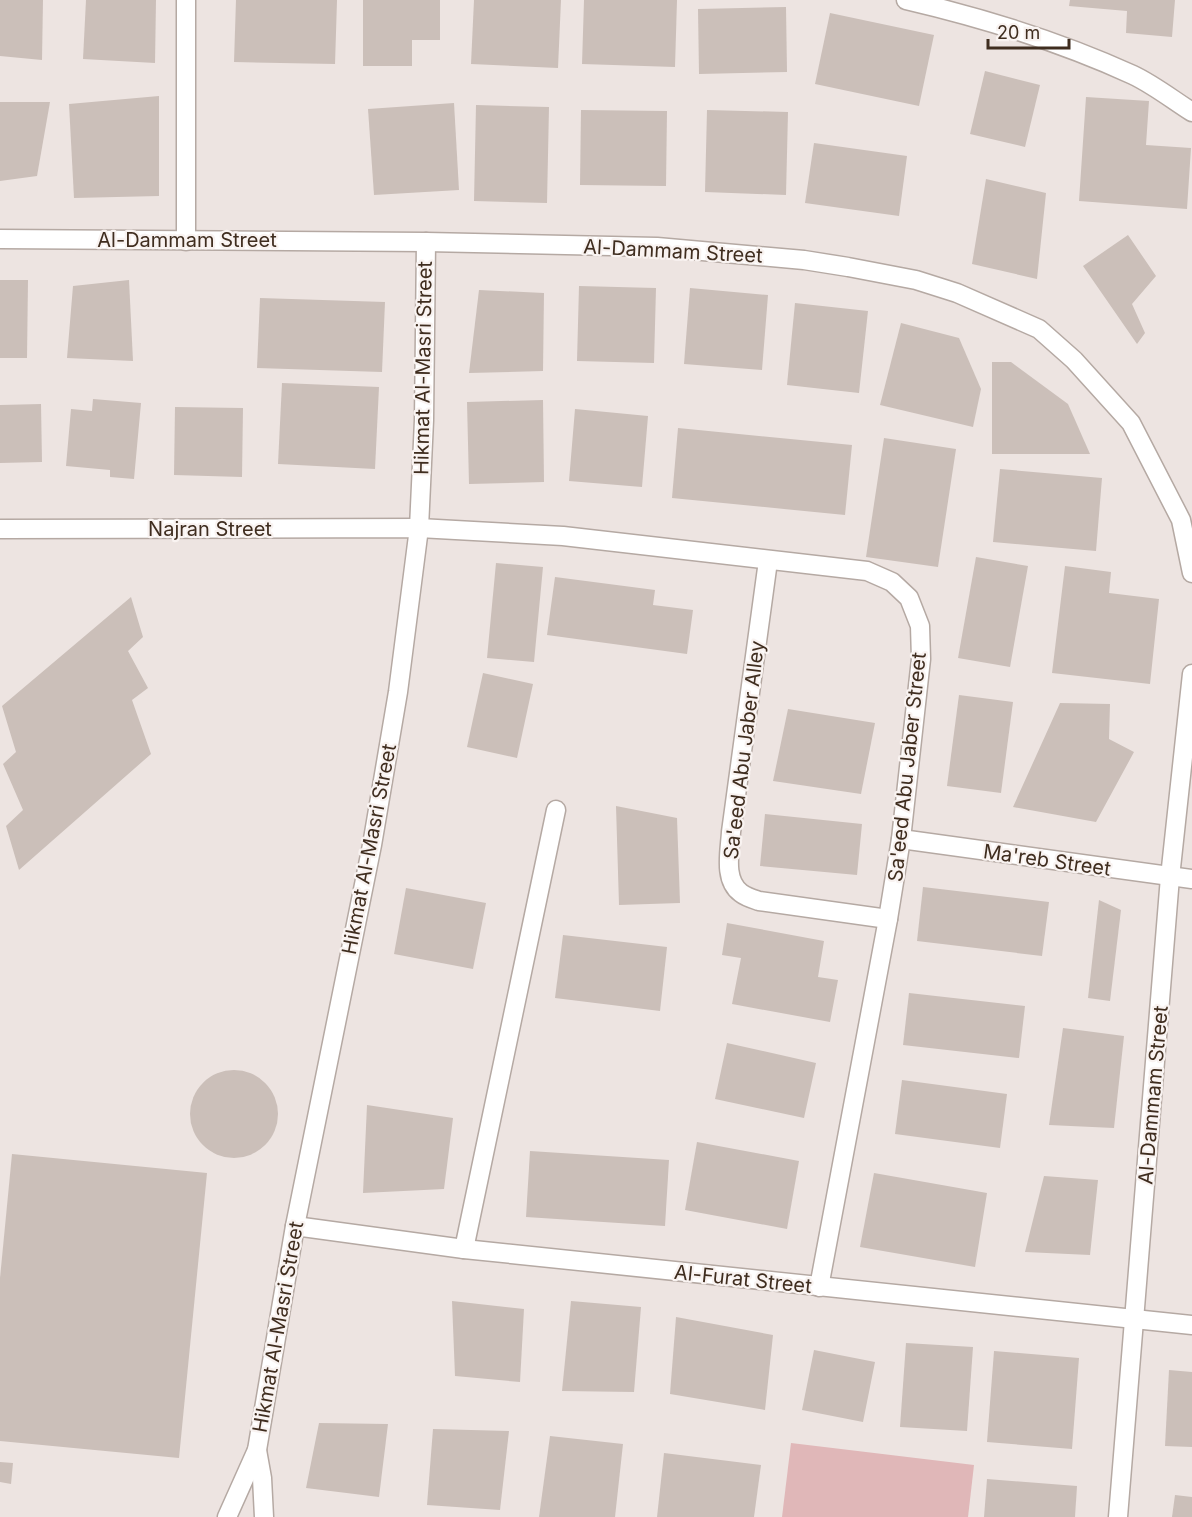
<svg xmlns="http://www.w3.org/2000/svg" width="1192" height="1517" font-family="Inter,sans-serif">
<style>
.green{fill:#e0b7b8}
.building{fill:#cbbfb9}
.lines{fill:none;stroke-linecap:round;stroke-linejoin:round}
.minor-casing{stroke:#b5a9a3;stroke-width:21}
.minor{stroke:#fff;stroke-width:18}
.labels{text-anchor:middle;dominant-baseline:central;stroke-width:4.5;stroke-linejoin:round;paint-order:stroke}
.street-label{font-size:20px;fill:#3f2d1f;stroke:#f9f3f1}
</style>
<rect width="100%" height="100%" fill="#ede4e1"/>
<path class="green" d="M791,1443L974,1465L968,1517H782Z"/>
<g class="building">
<path d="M0,0H43L42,60L0,56Z"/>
<path d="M86,0H156L155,63L83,59Z"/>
<path d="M236,0H337L335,64L234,62Z"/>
<path d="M363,0H440V40H412V66H363Z"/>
<path d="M474,0H561L558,68L471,64Z"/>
<path d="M584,0H677L675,67L582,64Z"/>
<path d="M1070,0H1175L1172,37L1126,33L1127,11L1069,6Z"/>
<path d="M786,7L787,72L699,74L698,9Z"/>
<path d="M830,13L934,35L919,106L815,84Z"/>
<path d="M985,71L1040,85L1025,147L970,134Z"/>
<path d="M159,96V196L74,198L69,104Z"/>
<path d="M1086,97L1149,101L1146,145L1191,148L1187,209L1079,201Z"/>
<path d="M0,102H50L37,176L0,181Z"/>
<path d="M454,103L459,190L374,195L368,109Z"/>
<path d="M476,105L549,107L547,203L474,201Z"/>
<path d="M581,110L667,111L666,186L580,185Z"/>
<path d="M707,110L788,112L786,195L705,192Z"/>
<path d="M814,143L907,156L899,216L805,203Z"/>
<path d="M986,179L1046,193L1037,279L972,264Z"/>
<path d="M1128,235L1156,276L1132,304L1145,333L1137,344L1083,266Z"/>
<path d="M0,280H28L27,358H0Z"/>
<path d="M129,280L133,361L67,358L73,286Z"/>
<path d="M579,286L656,288L654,363L577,361Z"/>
<path d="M690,288L768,295L762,370L684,364Z"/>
<path d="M479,290L544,293L543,371L469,373Z"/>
<path d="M260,298L385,302L382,372L257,368Z"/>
<path d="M795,303L868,311L859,393L787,385Z"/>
<path d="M901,323L959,338L981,389L973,427L880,405Z"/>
<path d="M992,362H1011L1068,404L1090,454H992Z"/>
<path d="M282,383L379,387L375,469L278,464Z"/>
<path d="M93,399L141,403L134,479L110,477V470L66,466L71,409L92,411Z"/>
<path d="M543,400L544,482L469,484L467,402Z"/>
<path d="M41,404L42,462L0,463V405Z"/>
<path d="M175,407L243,408L242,477L174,475Z"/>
<path d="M575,409L648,416L642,487L569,481Z"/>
<path d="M678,428L852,445L845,515L672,498Z"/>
<path d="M884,438L956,449L938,567L866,557Z"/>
<path d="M1000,469L1102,478L1096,551L993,542Z"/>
<path d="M976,557L1028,566L1010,667L958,658Z"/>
<path d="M496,563L543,567L534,662L487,658Z"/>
<path d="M1065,566L1111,572L1109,593L1159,599L1150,684L1052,673Z"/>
<path d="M555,577L655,590L653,605L693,610L687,654L547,635Z"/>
<path d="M131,597L143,637L128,651L148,688L132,700L151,754L19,870L6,826L23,810L3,764L16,752L2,706Z"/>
<path d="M483,673L533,684L517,758L467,747Z"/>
<path d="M959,695L1013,702L1001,793L947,786Z"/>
<path d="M1060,703L1110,704L1109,739L1134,752L1096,822L1013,807Z"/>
<path d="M788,709L875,723L861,794L773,781Z"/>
<path d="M616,806L677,818L680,903L619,905Z"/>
<path d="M765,814L862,824L857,875L760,866Z"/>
<path d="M923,887L1049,902L1042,956L917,941Z"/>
<path d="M406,888L486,903L473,969L394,954Z"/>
<path d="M1099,900L1121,910L1110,1001L1088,998Z"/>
<path d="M727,923L824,941L818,977L838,980L830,1022L732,1004L741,958L722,955Z"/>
<path d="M563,935L667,947L660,1011L555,998Z"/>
<path d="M909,993L1025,1006L1019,1058L903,1045Z"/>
<path d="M1063,1028L1124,1036L1114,1128L1049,1125Z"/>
<path d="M727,1043L816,1063L804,1118L715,1099Z"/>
<circle cx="234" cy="1114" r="44"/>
<path d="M902,1080L1007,1094L1000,1148L895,1134Z"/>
<path d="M367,1105L453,1118L444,1189L363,1193Z"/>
<path d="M697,1142L799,1161L787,1229L685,1210Z"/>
<path d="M530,1151L669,1160L665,1226L526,1217Z"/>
<path d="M12,1154L207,1173L179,1458L0,1441V1278Z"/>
<path d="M874,1173L987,1193L975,1267L860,1247Z"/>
<path d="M1044,1176L1098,1180L1090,1255L1025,1252Z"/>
<path d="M452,1301L524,1309L520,1382L455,1376Z"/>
<path d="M571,1301L641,1307L634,1392L562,1391Z"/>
<path d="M676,1317L773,1335L765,1410L670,1394Z"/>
<path d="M906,1343L973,1347L967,1431L900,1427Z"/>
<path d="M814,1350L875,1362L863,1422L802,1410Z"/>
<path d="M994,1351L1079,1358L1072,1449L987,1442Z"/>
<path d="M1169,1370L1192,1372V1447L1165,1446Z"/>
<path d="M319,1423L388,1424L379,1497L306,1488Z"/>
<path d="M433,1429L509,1431L500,1510L427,1505Z"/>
<path d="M550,1436L623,1444L615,1517H539Z"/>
<path d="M664,1453L761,1465L754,1517H657Z"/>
<path d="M0,1462L13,1463L11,1484L0,1482Z"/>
<path d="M987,1479L1077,1486L1075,1517H984Z"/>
<path d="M1175,1495L1192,1497V1517H1172Z"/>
</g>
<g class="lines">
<defs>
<g id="minor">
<path d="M906,0C983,18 1061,42 1133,75C1154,85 1173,100 1192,112"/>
<path d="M0,239L426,242L657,247L804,260L848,267L916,280L957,293L1039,329L1074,360L1131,423L1181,520L1192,573"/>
<path d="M186,241V0"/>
<path d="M0,529L419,528L563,536L867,571L892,582L909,598L920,626L921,659L901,839L888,919L819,1287"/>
<path d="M768,561L731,832C730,851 723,880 741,893C746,897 753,899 759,901L888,919"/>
<path d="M901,839L1192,879"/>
<path d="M295,1226L464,1249L1192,1325"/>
<path d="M464,1249L556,810"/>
<path d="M257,1450L262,1478L264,1517"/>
<path d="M227,1517L257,1450L295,1226L372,845L398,692L419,528L424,420L426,242"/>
<path d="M1118,1517L1170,877L1192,674"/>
</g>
</defs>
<use href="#minor" class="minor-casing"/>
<use href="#minor" class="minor"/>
</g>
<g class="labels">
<g class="street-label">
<text x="187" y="240">Al-Dammam Street</text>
<text transform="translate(673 251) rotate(3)">Al-Dammam Street</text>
<text transform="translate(423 368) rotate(-89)">Hikmat Al-Masri Street</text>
<text x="210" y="529">Najran Street</text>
<text transform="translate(744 750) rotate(-83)">Sa'eed Abu Jaber Alley</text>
<text transform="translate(907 767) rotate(-84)">Sa'eed Abu Jaber Street</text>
<text transform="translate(369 849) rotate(-79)">Hikmat Al-Masri Street</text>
<text transform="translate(1047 860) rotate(8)">Ma'reb Street</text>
<text transform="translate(1153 1095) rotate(-85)">Al-Dammam Street</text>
<text transform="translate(743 1279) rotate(6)">Al-Furat Street</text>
<text transform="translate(278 1327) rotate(-80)">Hikmat Al-Masri Street</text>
</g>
</g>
<path d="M988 39v9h81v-9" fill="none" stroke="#3f2d1f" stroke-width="3"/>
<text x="997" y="39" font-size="18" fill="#3f2d1f" stroke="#f9f3f1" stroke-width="4.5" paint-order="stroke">20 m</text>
</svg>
